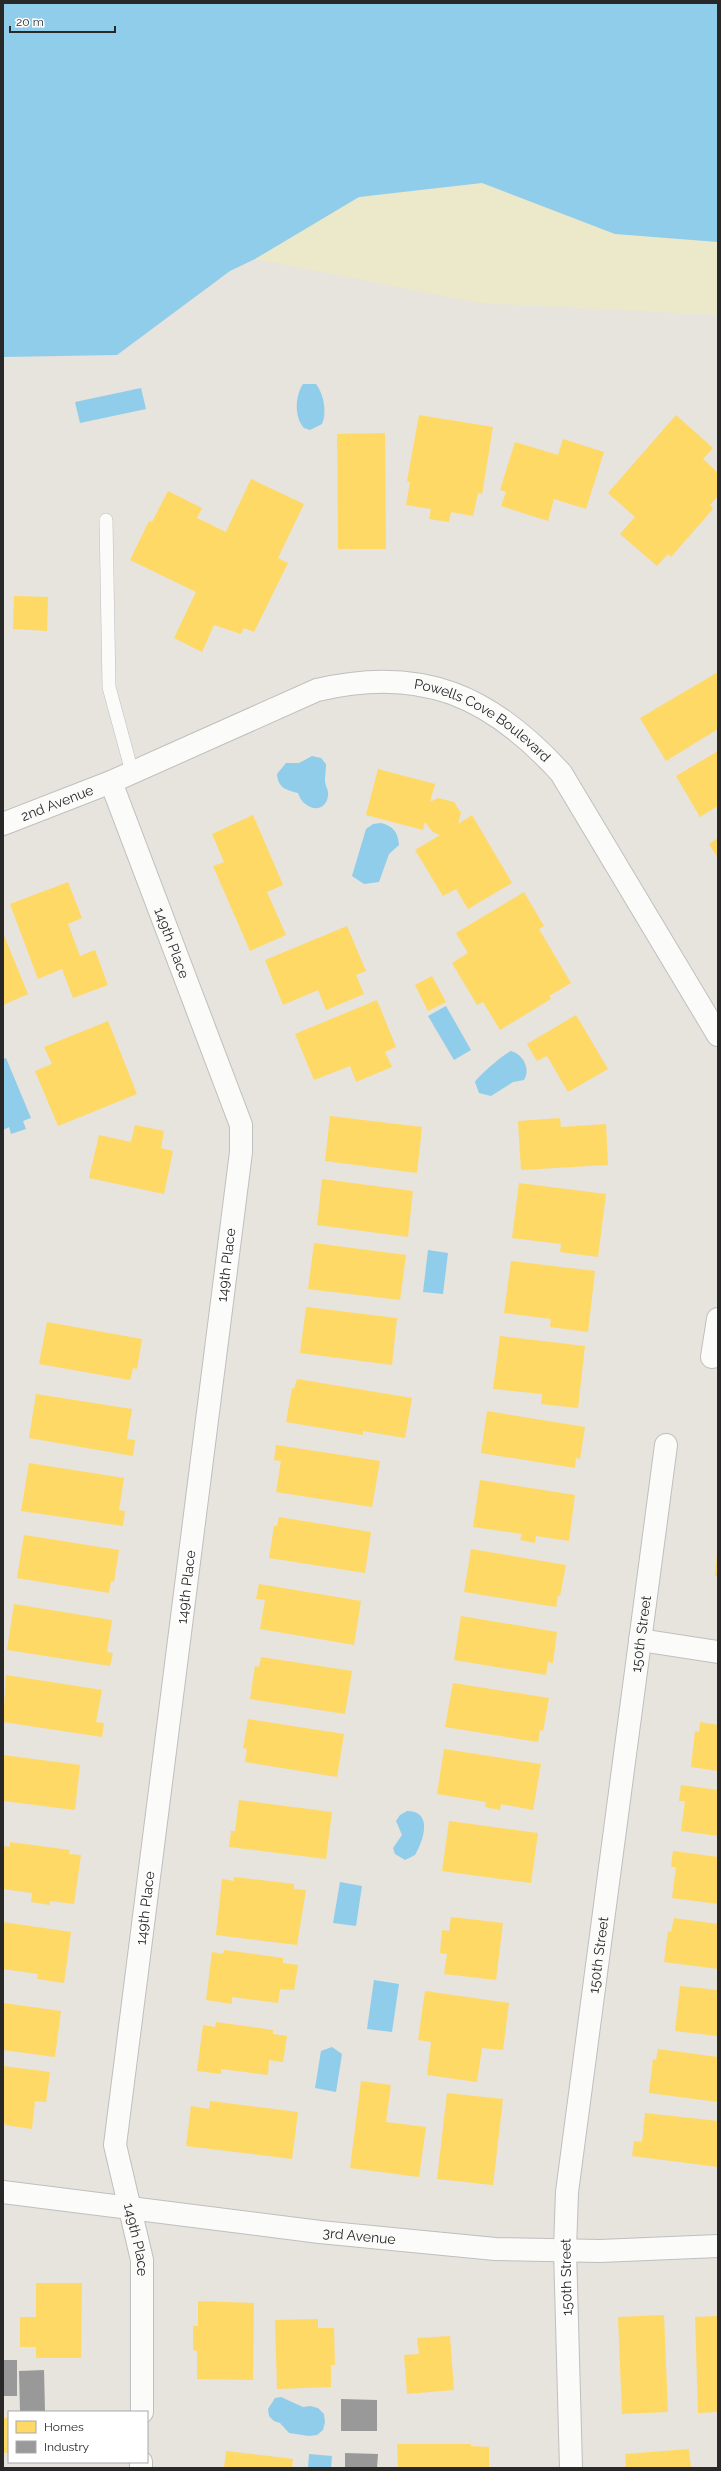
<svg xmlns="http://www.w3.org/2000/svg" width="721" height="2471" font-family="Raleway,sans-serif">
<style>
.sand{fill:#ece8ca}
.water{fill:#90cdea}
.homes{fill:#ffd966}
.industry{fill:#999}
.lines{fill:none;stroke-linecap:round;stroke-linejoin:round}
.lane-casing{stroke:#c0bfbf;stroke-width:14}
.street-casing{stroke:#c0bfbf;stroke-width:24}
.lane{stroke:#fbfbfa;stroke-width:13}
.street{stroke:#fbfbfa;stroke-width:22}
.labels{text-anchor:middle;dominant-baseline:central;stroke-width:4;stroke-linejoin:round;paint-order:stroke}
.street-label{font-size:14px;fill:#282828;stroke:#fff}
</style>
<rect width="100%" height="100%" fill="#e7e3dd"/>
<path class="sand" d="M482,183L615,234L718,242V315L479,303L255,259L359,197Z"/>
<g class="water">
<path d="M3,3H718V242L615,234L482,183L359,197L255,259L230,271L117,355L3,357Z"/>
<path d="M303,384H316C324,394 327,413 322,424L310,430L304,428C294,417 295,396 303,384Z"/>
<path d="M141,388L146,409L80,423L75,402Z"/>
<path d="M312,756L321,758L326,764C326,770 325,775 325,780C325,786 329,790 328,796C325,815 303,810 298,793C286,790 278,788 277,774L286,763H299Z"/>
<path d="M381,823C393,826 398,832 399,845L389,854L379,882L364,884L352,876L366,829L373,824Z"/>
<path d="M446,1006L471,1050L454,1060L428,1016Z"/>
<path d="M511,1051C523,1054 531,1069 524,1080L513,1082L491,1096L479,1093L475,1082C478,1076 505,1053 511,1051Z"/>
<path d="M6,1058L31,1118L23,1121L26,1129L11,1134L9,1127L3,1130V1059Z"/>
<path d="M428,1250L448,1253L443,1294L423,1292Z"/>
<path d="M407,1811C433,1811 424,1840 415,1855L405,1860L395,1854L393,1848L402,1835L396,1821L400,1815Z"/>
<path d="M340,1882L362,1886L356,1926L333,1923Z"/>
<path d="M374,1980L399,1984L392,2032L367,2029Z"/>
<path d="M332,2047L342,2054L336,2092L315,2088L321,2051Z"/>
<path d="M281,2397L303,2407L310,2406L318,2408L324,2414L325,2422L323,2430L317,2435L309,2436L289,2433L280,2423L274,2421L269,2416L268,2409L275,2398Z"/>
<path d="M309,2454L332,2456L331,2468H308Z"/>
</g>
<g class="homes">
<path d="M419,415L493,427L482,494L478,493L473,516L451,512L449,522L429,519L431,509L406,505L410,482L407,481Z"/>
<path d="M676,415L713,448L703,459L718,473V496L710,505L713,509L671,557L668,554L657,566L620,534L635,517L608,493Z"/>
<path d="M385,433L386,549H338L337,434Z"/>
<path d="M563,439L604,452L586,509L554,499L548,521L501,506L506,492L500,490L515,442L558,455Z"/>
<path d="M251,479L304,504L278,558L288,563L254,632L244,628L241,634L214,625L202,652L174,638L196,592L130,560L149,521L152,522L168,491L202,508L197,518L226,532Z"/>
<path d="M14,596L48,597L47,631L13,629Z"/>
<path d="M718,672V729L666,761L640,718Z"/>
<path d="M718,751V806L700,817L676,776Z"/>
<path d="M378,769L435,784L430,802L438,798L454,802L461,813L458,824L472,815L512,883L468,909L456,889L443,896L415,850L440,835L433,832L425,822L423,830L366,815Z"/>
<path d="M253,815L283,885L267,892L286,935L250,951L213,866L224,862L212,834Z"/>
<path d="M718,838V858L709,844Z"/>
<path d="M68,882L82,918L68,924L80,956L95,950L108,985L73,998L62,969L38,979L10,904Z"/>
<path d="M524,892L544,926L539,929L571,983L549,996L551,999L500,1030L483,1002L477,1005L452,963L468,953L456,933Z"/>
<path d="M347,926L366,971L356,975L364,994L326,1010L318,990L283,1005L265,960Z"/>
<path d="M3,933L28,994L3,1005Z"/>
<path d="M432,976L446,1002L428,1011L415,985Z"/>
<path d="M377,1000L396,1047L385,1052L392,1067L356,1082L350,1066L314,1080L295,1034Z"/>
<path d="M576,1015L608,1069L568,1092L547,1056L537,1061L527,1044Z"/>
<path d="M108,1021L137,1094L58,1126L35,1071L52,1064L44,1047Z"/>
<path d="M330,1116L422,1127L417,1173L325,1161Z"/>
<path d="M560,1118L561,1127L606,1124L608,1165L521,1170L518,1121Z"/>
<path d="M135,1125L164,1131L161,1148L173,1151L164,1194L89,1178L99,1135L131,1142Z"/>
<path d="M322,1179L413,1191L408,1237L317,1225Z"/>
<path d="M519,1183L606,1194L598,1257L560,1252L561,1244L512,1238Z"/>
<path d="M314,1243L406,1255L400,1300L308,1289Z"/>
<path d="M511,1261L595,1271L588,1332L550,1327L551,1319L504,1313Z"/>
<path d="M306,1307L397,1318L392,1365L300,1353Z"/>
<path d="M47,1322L142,1339L137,1369L133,1368L130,1380L39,1364Z"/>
<path d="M500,1336L585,1346L578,1408L541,1404L542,1394L493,1389Z"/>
<path d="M297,1379L412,1398L405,1438L363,1431V1435L286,1422L292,1388L294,1389Z"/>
<path d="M36,1394L132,1409L127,1439L135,1440L133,1456L29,1438Z"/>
<path d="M487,1411L585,1427L580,1459L576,1458L575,1468L481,1453Z"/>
<path d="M276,1445L380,1461L372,1507L276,1492L281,1461L274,1460Z"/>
<path d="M29,1463L124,1478L119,1510L125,1511L123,1526L21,1511Z"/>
<path d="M480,1480L575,1495L569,1541L536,1536L535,1543L520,1540L522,1534L473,1527Z"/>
<path d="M279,1517L371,1532L365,1573L269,1558L274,1526H277Z"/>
<path d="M24,1535L119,1550L114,1582L111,1581L109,1593L17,1578Z"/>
<path d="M471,1549L566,1565L560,1596H558L556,1607L464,1592Z"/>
<path d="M717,1554L718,1555V1576H715Z"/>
<path d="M259,1584L361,1601L354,1645L260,1629L265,1600L256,1599Z"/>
<path d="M14,1604L112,1620L107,1652L113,1653L110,1666L7,1650Z"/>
<path d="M461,1616L557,1632L553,1663L548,1662L546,1675L454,1660Z"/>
<path d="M261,1657L352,1671L345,1714L250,1699L255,1666L259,1667Z"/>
<path d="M6,1675L102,1690L96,1722L104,1723L102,1737L3,1722Z"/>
<path d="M453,1683L549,1698L543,1731L540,1730L538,1742L445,1727Z"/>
<path d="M248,1719L344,1734L337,1777L245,1762L247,1749L243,1748Z"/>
<path d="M700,1722L718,1725V1771L691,1767L695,1731L699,1732Z"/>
<path d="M444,1749L541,1764L533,1810L501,1804L500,1810L485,1807L486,1802L437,1794Z"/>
<path d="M3,1755L80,1765L75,1810L3,1801Z"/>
<path d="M681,1785L718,1790V1836L681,1831L685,1801H679Z"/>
<path d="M239,1800L332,1812L326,1859L229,1847L231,1831H235Z"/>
<path d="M449,1821L538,1833L531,1883L442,1871Z"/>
<path d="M10,1842L70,1850L69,1854L81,1855L74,1904L50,1901V1905L31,1902L32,1893L3,1889V1846L10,1847Z"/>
<path d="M673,1851L718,1857V1904L672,1898L676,1867H671Z"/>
<path d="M234,1877L294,1884V1889L306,1890L297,1945L216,1935L222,1879L234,1881Z"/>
<path d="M451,1917L503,1923L496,1980L444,1974L447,1954L440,1953L442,1930L449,1931Z"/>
<path d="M674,1918L718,1924V1969L664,1962L668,1931L671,1932Z"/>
<path d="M3,1922L71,1932L64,1983L37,1979L38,1974L3,1969Z"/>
<path d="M224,1950L283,1958V1963L298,1965L294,1990L280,1989L278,2003L232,1997V2004L206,2000L212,1952L223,1954Z"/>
<path d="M680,1986L718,1990V2036L675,2031Z"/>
<path d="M425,1991L509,2003L503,2050L482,2048L477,2082L427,2075L431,2042L418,2040Z"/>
<path d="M3,2003L61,2011L55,2057L3,2050Z"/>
<path d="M216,2022L273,2030V2034L287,2036L283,2062L269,2060L268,2075L221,2069V2074L197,2071L203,2025L215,2027Z"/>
<path d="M658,2049L718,2057V2102L649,2093L653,2059L656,2060Z"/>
<path d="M3,2066L50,2072L46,2102L35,2101L32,2129L5,2125V2123H3Z"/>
<path d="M361,2081L391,2085L386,2122L426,2127L419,2177L350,2168Z"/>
<path d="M447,2093L503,2099L493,2185L437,2179Z"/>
<path d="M210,2101L298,2112L292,2159L186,2146L191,2106L209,2109Z"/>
<path d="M645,2113L718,2121V2167L632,2156L634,2141L642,2142Z"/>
<path d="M36,2283H82L81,2358H36V2347H20V2317H36Z"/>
<path d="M198,2301L254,2303L253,2380L197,2379V2351L193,2350V2326H198Z"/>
<path d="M664,2315L668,2412L622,2414L618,2317Z"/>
<path d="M718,2316V2412L698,2413L695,2317Z"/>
<path d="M318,2319V2328H334L335,2365H331V2387L277,2389L275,2320Z"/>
<path d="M450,2336L454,2390L407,2394L404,2355L419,2354L417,2338Z"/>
<rect x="3" y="2418" width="6" height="35"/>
<path d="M397,2444H471V2446L489,2447V2468H398Z"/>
<path d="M689,2449L691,2468H626L625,2454Z"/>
<path d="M226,2451L293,2459L292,2468H224Z"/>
</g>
<g class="industry">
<rect x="3" y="2360" width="14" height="36"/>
<path d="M44,2370L45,2411H20L19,2371Z"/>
<path d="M341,2399L377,2400V2431H341Z"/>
<path d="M345,2453L378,2454L377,2468H345Z"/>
</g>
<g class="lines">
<defs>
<path id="lane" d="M106,520L109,687L132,772"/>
<g id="street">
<path id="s1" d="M111,782L241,1125V1152L115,2145L142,2260V2412"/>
<path id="s2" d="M3,824L111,782L317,690C422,665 491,696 561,773L718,1035"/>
<path d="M718,1319L712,1357L718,1356"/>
<path d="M640,1640L718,1652"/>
<path id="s3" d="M3,2192L320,2232L495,2249L600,2251L718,2246"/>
<path d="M141,2468V2462"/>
<path id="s4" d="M571,2468L565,2249L567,2192L666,1445"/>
</g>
</defs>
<use href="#lane" class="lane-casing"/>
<use href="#street" class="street-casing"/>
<use href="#lane" class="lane"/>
<use href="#street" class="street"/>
</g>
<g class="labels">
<g class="street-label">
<text stroke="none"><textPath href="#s2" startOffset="518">Powells Cove Boulevard</textPath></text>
<text stroke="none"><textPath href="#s2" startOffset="58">2nd Avenue</textPath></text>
<text stroke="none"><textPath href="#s1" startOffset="172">149th Place</textPath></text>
<text transform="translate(226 1265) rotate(-83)">149th Place</text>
<text transform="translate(186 1587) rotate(-83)">149th Place</text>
<text stroke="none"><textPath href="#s4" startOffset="839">150th Street</textPath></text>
<text transform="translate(145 1908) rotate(-83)">149th Place</text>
<text stroke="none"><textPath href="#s4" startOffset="515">150th Street</textPath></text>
<text stroke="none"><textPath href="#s3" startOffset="359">3rd Avenue</textPath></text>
<text stroke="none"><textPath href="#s1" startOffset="1492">149th Place</textPath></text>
<text transform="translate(566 2277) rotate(-91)">150th Street</text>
</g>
</g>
<rect width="721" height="2471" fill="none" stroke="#282828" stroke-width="8"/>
<rect x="8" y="2411" width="140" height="52" fill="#ffffff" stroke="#a9a9a9"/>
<rect x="16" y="2421" width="20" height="12" fill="#ffd966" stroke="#a9a9a9"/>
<text x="44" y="2431" font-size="12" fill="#282828">Homes</text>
<rect x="16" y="2441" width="20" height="12" fill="#999999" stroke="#a9a9a9"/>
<text x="44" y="2451" font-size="12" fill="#282828">Industry</text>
<path d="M10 26v6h105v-6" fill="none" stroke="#282828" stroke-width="2"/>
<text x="16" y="26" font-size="12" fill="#282828" stroke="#ffffff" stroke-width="3" paint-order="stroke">20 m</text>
</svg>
